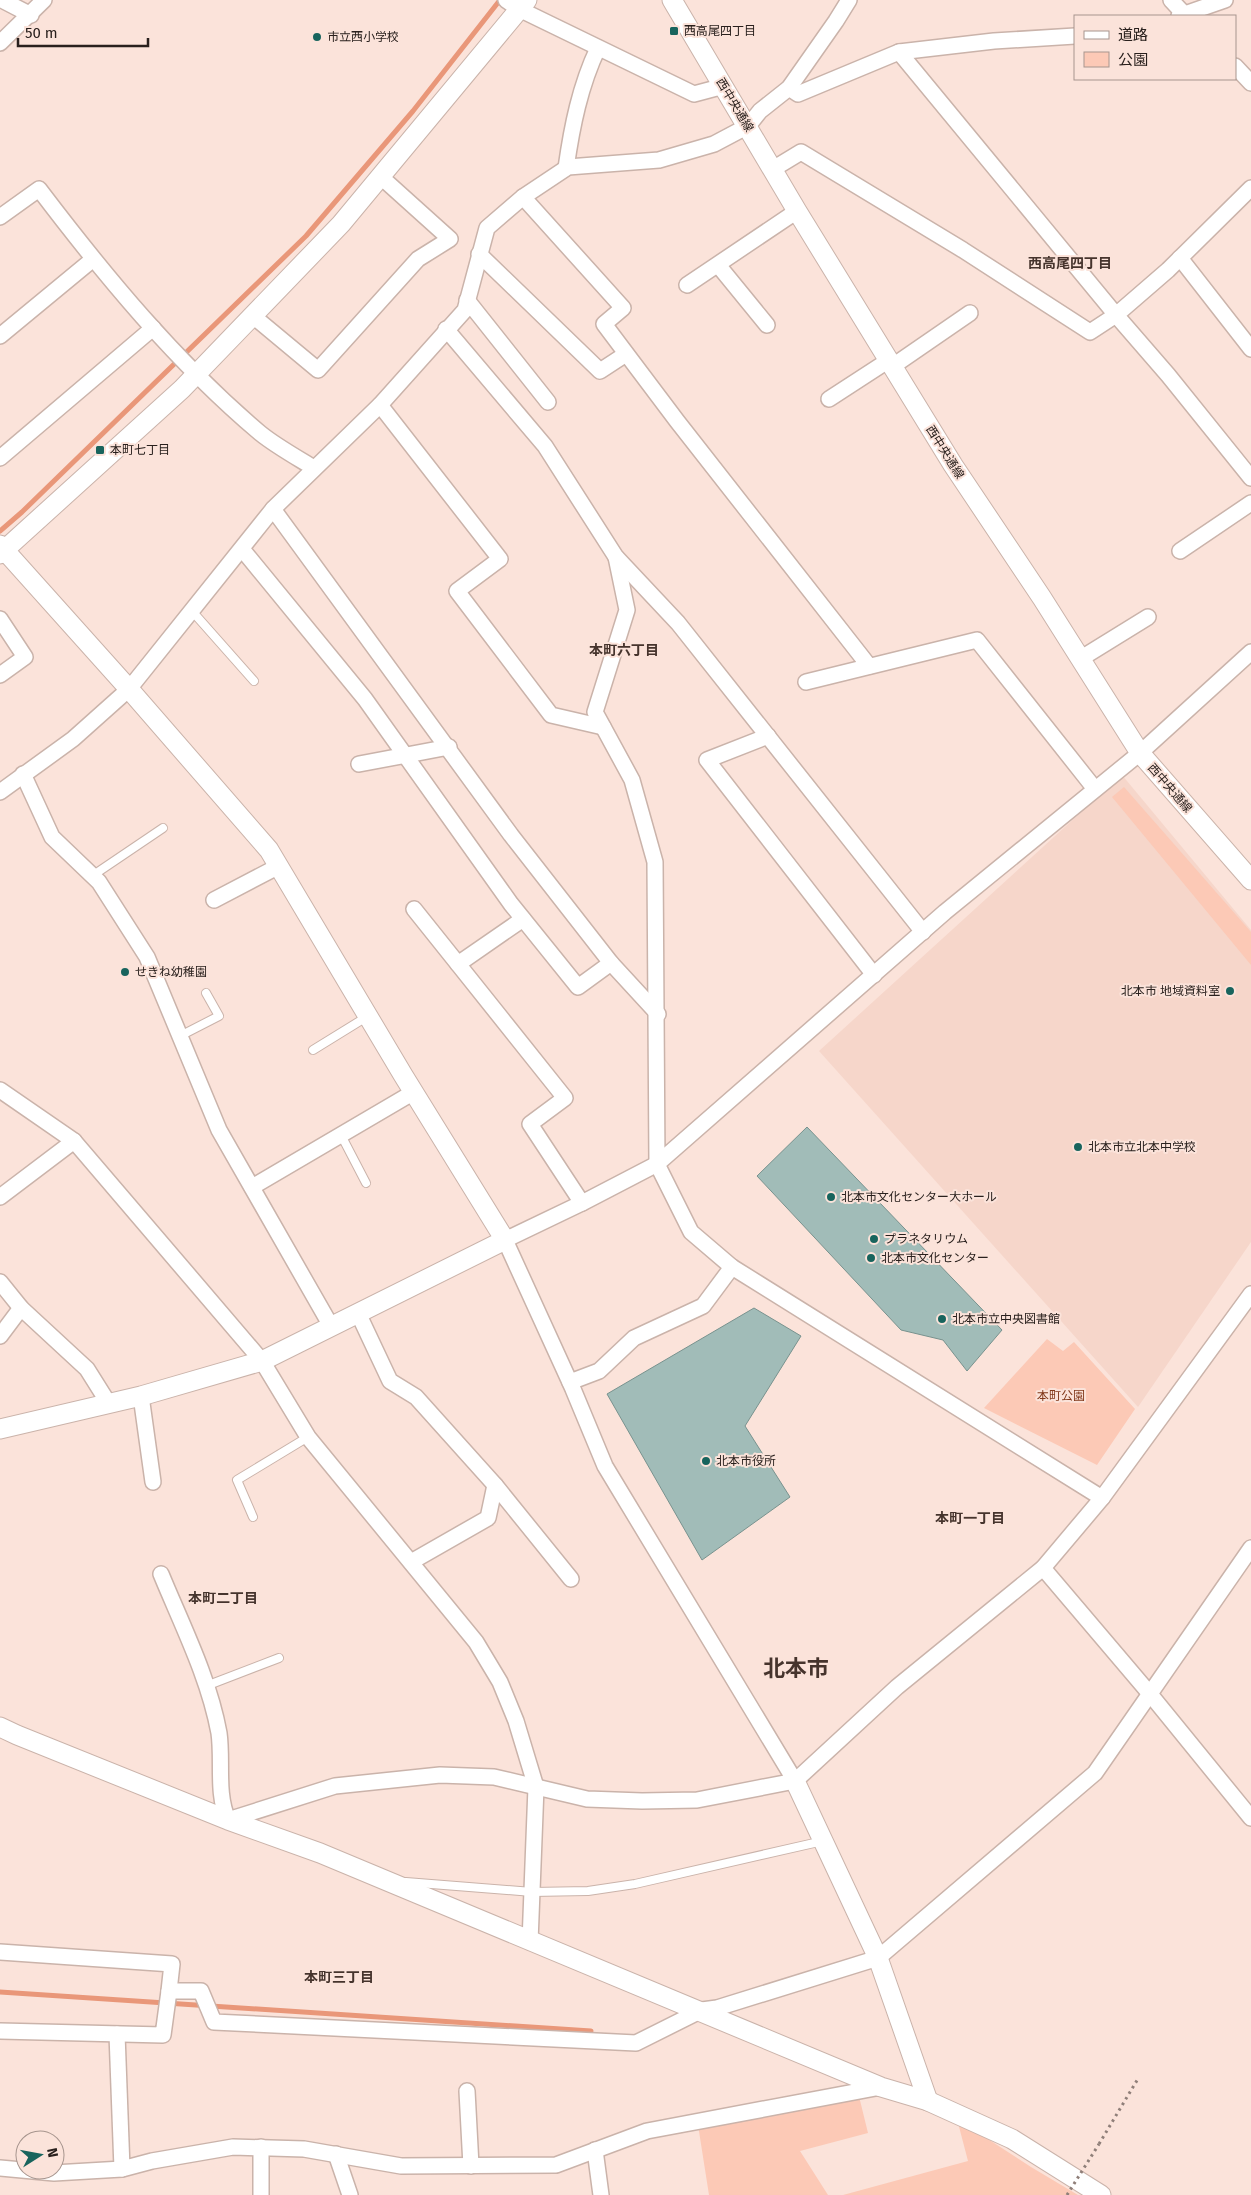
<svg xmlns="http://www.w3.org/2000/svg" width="1251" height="2195" font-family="'Fira Sans','Noto Sans JP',sans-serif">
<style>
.built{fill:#f6d6ca}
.green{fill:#fcc9b6}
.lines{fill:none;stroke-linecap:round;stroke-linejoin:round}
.stream{stroke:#e99779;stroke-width:5}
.building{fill:#a1bcb8;stroke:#78928e}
.service-casing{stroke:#cab3aa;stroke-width:10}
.minor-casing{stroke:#cab3aa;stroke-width:18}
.tertiary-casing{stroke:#cab3aa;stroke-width:21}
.path{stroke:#8f7f79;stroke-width:3;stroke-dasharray:2.5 4;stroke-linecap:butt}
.service{stroke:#fff;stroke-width:8}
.minor{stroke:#fff;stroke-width:15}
.tertiary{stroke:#fff;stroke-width:19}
.path-bridge{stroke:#8f7f79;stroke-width:3;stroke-dasharray:2.5 4;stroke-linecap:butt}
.poi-dot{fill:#18645d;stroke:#fbe3da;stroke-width:2}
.labels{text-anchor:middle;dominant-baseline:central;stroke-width:4;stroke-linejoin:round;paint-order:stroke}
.poi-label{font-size:12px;fill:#29201d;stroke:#fbe3da;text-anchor:start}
.street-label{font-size:12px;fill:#29201d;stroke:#fbe3da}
.park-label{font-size:12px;fill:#81381a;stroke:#fbe3da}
.neighbourhood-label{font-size:14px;font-weight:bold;fill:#46342d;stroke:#fbe3da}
.town-label{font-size:22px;font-weight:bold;fill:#46342d;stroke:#fbe3da}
</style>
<rect width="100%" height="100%" fill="#fbe3da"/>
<path class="built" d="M1122,775L1251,930V1242L1138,1407L819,1051Z"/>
<g class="green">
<path d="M1124,787L1251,932V965L1112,797Z"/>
<path d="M1047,1339L1063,1351L1074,1342L1135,1409L1097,1465L984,1408Z"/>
<path d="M856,2084L868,2133L800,2151L828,2195H709L698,2125Z"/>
<path d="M957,2119L1031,2167L1078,2195H843L968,2161Z"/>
</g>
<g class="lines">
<g class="stream">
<path d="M0,531L22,512L306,236L413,111L500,0"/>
<path d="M0,1992L591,2031"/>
</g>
</g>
<g class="building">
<path d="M807,1127L1002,1330L967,1371L943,1340L901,1330L757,1176Z"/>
<path d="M754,1308L801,1336L745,1426L790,1497L702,1560L607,1394Z"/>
</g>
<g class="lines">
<defs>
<g id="service">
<path d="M192,611L254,681"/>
<path d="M92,876L163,828"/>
<path d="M180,1036L219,1016L206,993"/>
<path d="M313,1050L368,1016"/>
<path d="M341,1135L366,1183"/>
<path d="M253,1517L237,1480L308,1437"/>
<path d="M206,1686L279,1658"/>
<path d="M406,1882L532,1892L588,1891L635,1884L823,1841"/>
</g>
<g id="minor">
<path d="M2,0L31,15"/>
<path d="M506,0L519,9L694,94L724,86"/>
<path d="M1171,0L1186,16"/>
<path d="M1179,16L1225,0"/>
<path d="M0,43L44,0"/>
<path d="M1235,66L1251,83"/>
<path d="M789,88L798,94L899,52L994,41L1075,36"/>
<path d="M566,168C572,126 580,86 598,48"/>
<path d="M773,169L801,152L963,250L1090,332L1116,315L899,52"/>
<path d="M1251,188L1168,270L1116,315L1168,375L1251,478"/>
<path d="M523,197L623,308L604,324L677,421L869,666"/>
<path d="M0,217L39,189C105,276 176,362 260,433C276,446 296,457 314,468"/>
<path d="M479,254L600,371L626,354"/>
<path d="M1180,258L1251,349"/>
<path d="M718,265L767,325"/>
<path d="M687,285L797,211"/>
<path d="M467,300L548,402"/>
<path d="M253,316L318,370L418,259L450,239L380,176"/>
<path d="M446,329L545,446L616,557L678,623L923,932"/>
<path d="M0,336L92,260"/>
<path d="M893,366L970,313"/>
<path d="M829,399L889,360"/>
<path d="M380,405L500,559L457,591L551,715L603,727"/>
<path d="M0,458L153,328"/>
<path d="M273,509L511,835L611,963L658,1014"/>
<path d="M242,549L365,699L511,904L578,987L611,963"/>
<path d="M1180,551L1251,503"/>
<path d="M616,557L627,610L595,712L632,780L655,862L657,1164L691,1232L732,1267L1102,1498"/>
<path d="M0,619L25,657L0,675"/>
<path d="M1080,659L1148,617"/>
<path d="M806,682L977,640L1095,789"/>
<path d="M768,736L707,760L874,975"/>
<path d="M359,764L449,747"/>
<path d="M23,774L52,837L99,882L147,957L219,1130L331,1326"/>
<path d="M0,792L73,739L129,689L273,509L380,405L465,310L487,228L523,197L568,167L659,160L714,144L748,126L760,111L789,88L836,21L849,0"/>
<path d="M214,900L279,866"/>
<path d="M414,909L458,964L523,919"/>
<path d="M458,964L565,1098L530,1124L582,1203"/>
<path d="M0,1090L74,1141L262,1361L308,1437L476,1642L500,1682L516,1721L536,1787L530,1942"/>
<path d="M252,1187L414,1092"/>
<path d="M0,1197L74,1141"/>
<path d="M0,1282L21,1308L87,1369L109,1404"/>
<path d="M358,1313L390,1381L416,1397L495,1485L571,1579"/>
<path d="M0,1336L21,1308"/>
<path d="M570,1382L599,1371L634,1338L703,1306L732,1267"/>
<path d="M141,1396L153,1482"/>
<path d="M411,1562L488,1518L495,1485"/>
<path d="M1043,1568L1150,1694L1251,1818"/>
<path d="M161,1574C182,1625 209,1678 219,1733C223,1761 216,1793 228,1820L335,1786L440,1775L494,1777L587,1799L642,1801L697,1800L795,1781L897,1687L1043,1568L1102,1498L1251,1294"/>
<path d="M795,1781L605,1466L573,1389L505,1240L582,1203L657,1164L945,912L1140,753L1251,652"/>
<path d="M0,1952L172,1964L169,1991H201L214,2022L636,2043L702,2010L717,2008L878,1958L1095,1773L1251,1548"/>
<path d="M0,2031L163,2035L169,1991"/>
<path d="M117,2034L122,2169"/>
<path d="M467,2091L471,2166"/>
<path d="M261,2147V2195"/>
<path d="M595,2150L601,2195"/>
<path d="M336,2154L350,2195"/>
<path d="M0,2168L54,2173L122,2169L152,2161L233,2147L304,2149L401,2166L556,2165L647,2131L881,2087"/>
</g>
<g id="tertiary">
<path d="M672,0L797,211L953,465L1042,598L1140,753L1251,880"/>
<path d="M0,545L129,689L269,850L403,1075L505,1240L262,1361L141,1396L0,1429"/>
<path d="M0,554L182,389L341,224L527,0"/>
<path d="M0,1727L17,1735L228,1820L320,1853L881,2087L928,2101L1012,2139L1101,2195"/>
<path d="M795,1781L878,1958L928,2101"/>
</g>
</defs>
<use href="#service" class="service-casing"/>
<use href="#minor" class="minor-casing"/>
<use href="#tertiary" class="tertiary-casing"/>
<path class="path" d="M1099,2144L1139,2077"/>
<use href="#service" class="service"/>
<use href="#minor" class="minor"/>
<use href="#tertiary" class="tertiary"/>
<path class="path-bridge" d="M1067,2195L1099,2144"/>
</g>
<g class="poi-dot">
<rect x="669" y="26" width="10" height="10" rx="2.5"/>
<circle cx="317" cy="37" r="5"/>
<rect x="95" y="445" width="10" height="10" rx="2.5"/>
<circle cx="125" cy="972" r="5"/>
<circle cx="1230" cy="991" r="5"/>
<circle cx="1078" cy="1147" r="5"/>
<circle cx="831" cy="1197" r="5"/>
<circle cx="874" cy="1239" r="5"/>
<circle cx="871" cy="1258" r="5"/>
<circle cx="942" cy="1319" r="5"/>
<circle cx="706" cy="1461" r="5"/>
</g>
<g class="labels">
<g class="poi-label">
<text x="684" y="31">西高尾四丁目</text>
<text x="327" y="37">市立西小学校</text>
<text x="110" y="450">本町七丁目</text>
<text x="135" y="972">せきね幼稚園</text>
<text x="1220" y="991" text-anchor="end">北本市 地域資料室</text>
<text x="1088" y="1147">北本市立北本中学校</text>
<text x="841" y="1197">北本市文化センター大ホール</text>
<text x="884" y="1239">プラネタリウム</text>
<text x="881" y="1258">北本市文化センター</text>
<text x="952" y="1319">北本市立中央図書館</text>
<text x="716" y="1461">北本市役所</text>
</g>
<g class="street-label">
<text transform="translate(735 105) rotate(59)">西中央通線</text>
<text transform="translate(945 452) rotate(58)">西中央通線</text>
<text transform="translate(1170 788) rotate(49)">西中央通線</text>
</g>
<g class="park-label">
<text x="1061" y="1396">本町公園</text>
</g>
<g class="neighbourhood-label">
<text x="1070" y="263">西高尾四丁目</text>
<text x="624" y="650">本町六丁目</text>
<text x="970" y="1518">本町一丁目</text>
<text x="223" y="1598">本町二丁目</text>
<text x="339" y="1977">本町三丁目</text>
</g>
<g class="town-label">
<text x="796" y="1668">北本市</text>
</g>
</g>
<rect x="1074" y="15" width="162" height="65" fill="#fbe3da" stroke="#a7958e"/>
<rect x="1084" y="31" width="25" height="8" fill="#ffffff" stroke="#a7958e"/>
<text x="1118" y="40" font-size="15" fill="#29201d">道路</text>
<rect x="1084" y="52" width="25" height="15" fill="#fcc9b6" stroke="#a7958e"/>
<text x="1118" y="65" font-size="15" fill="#29201d">公園</text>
<g transform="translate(40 2155) rotate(79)"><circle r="24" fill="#fbe3da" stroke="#a7958e"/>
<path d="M0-4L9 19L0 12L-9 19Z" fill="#18645d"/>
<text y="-8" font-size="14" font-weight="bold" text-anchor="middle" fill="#29201d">N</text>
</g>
<path d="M18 38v8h130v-8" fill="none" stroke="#29201d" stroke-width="2.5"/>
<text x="25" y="38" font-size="15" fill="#29201d" stroke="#fbe3da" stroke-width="4" paint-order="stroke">50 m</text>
</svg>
